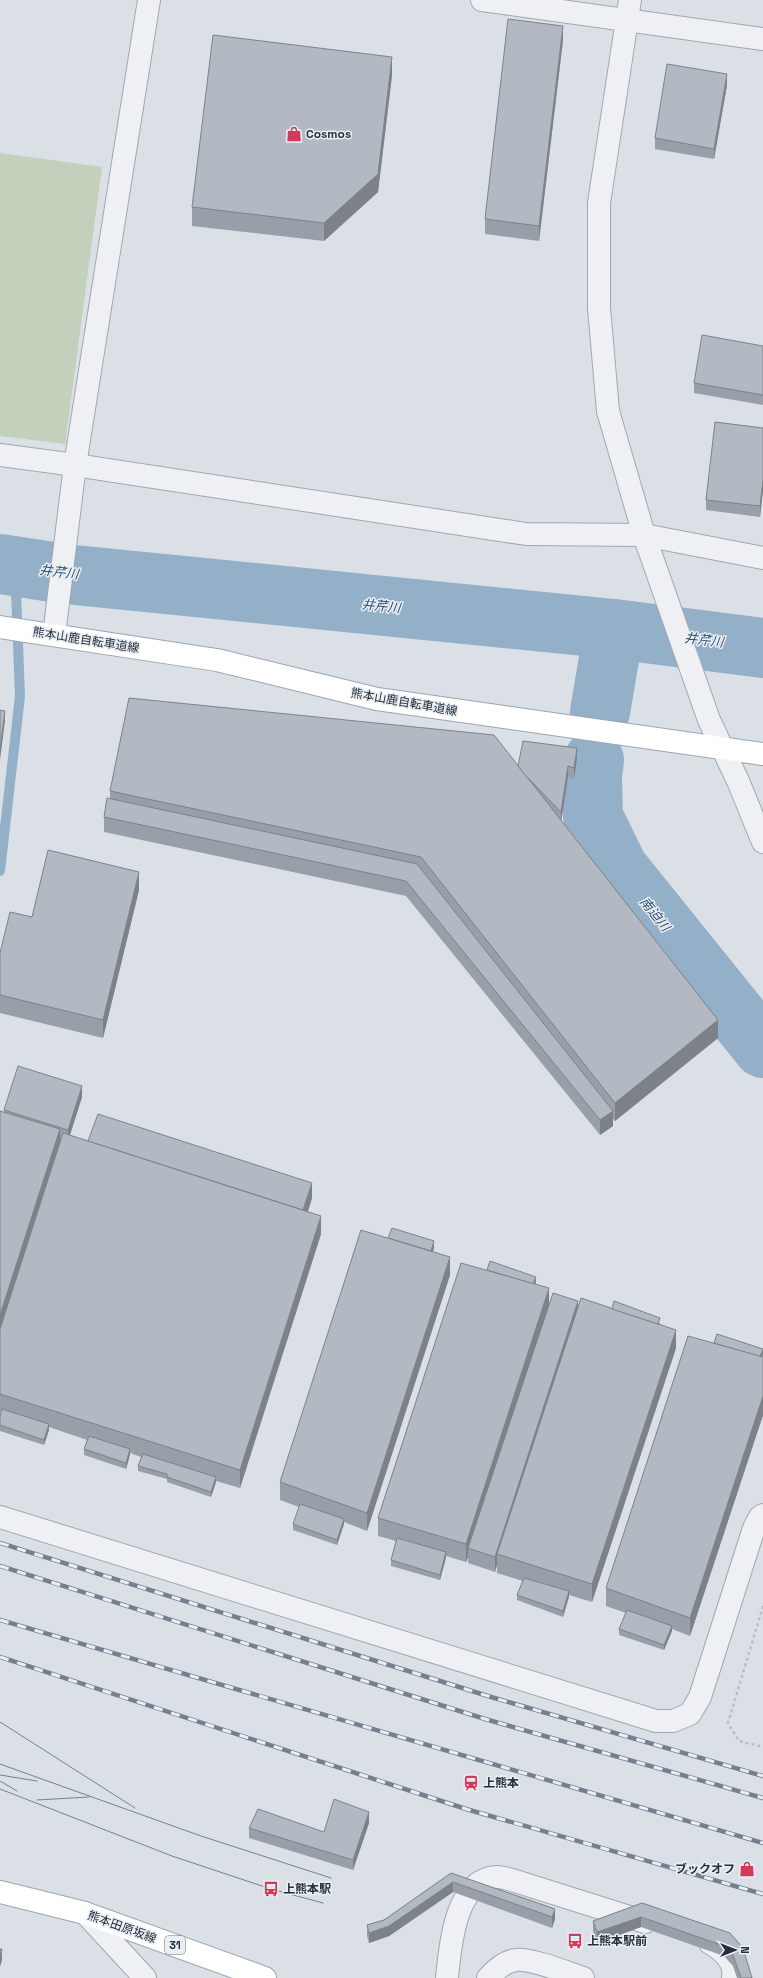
<svg xmlns="http://www.w3.org/2000/svg" width="763" height="1978" font-family="'Space Grotesk','Noto Sans JP',sans-serif">
<style>
.green{fill:#c2d0bc}
.lines{fill:none;stroke-linecap:round;stroke-linejoin:round}
.stream{stroke:#94b0c8;stroke-width:10}
.river{stroke:#94b0c8;stroke-width:60}
.minor-casing{stroke:#a1a7b0;stroke-width:24}
.major-casing{stroke:#9aa5b2;stroke-width:24}
.path{stroke:#babec4;stroke-width:2.5;stroke-dasharray:3 3;stroke-linecap:butt}
.minor{stroke:#eef0f4;stroke-width:22}
.major{stroke:#fff;stroke-width:22}
.tram{stroke:#748090;stroke-width:1}
.rail-casing{stroke:#748090;stroke-width:4.5}
.rail{stroke:#eaeff4;stroke-width:3;stroke-dasharray:9;stroke-linecap:butt}
.wall{fill:#999fa8}
.shaded-wall{fill:#7d8288}
.building{fill:#b2b9c3;stroke:#7d8288}
.labels{text-anchor:middle;dominant-baseline:central;stroke-width:3;stroke-linejoin:round;paint-order:stroke}
.shield{fill:#eaeff4;stroke:#606873;stroke-width:1}
.shield-label{font-size:11px;font-weight:bold;fill:#252e3c}
.poi-label{font-size:12px;font-weight:bold;fill:#252e3c;stroke:#eaeff4;text-anchor:start}
.street-label{font-size:12px;fill:#252e3c;stroke:#eaeff4}
.water-label{font-size:13px;font-style:italic;fill:#2e4f71;stroke:#eaeff4}
</style>
<rect width="100%" height="100%" fill="#dbe0e6"/>
<path class="green" d="M0,153L102,167L65,444L0,436Z"/>
<g class="lines">
<path class="stream" d="M0,871L20,696L15,566"/>
<g class="river">
<path d="M0,564L65,574L614,629L763,648"/>
<path d="M600,712L614,629"/>
<path d="M594,760L592,777L593,817L618,868L763,1048"/>
</g>
<defs>
<g id="minor">
<path d="M482,0L763,39"/>
<path d="M630,0L599,203V308L608,411L644,535L709,720L738,781L763,842"/>
<path d="M0,455L75,465L526,534L644,535L763,558"/>
<path d="M54,635L75,465L149,0"/>
<path d="M0,1517L656,1721H673L690,1714L700,1697L754,1528L760,1517L763,1515"/>
<path d="M85,1913L145,1978"/>
<path d="M710,1943C722,1950 736,1962 733,1978"/>
<path d="M447,1978C450,1947 455,1879 497,1877C502,1877 508,1879 512,1880L645,1922"/>
<path d="M488,1978C495,1970 506,1961 516,1960C531,1958 568,1973 583,1978"/>
</g>
<g id="major">
<path d="M0,627L217,660L377,699L763,754"/>
<path d="M0,1892L85,1913L265,1978"/>
</g>
</defs>
<use href="#minor" class="minor-casing"/>
<use href="#major" class="major-casing"/>
<path class="path" d="M763,1606L728,1723L739,1741L763,1747"/>
<use href="#minor" class="minor"/>
<use href="#major" class="major"/>
<g class="tram">
<path d="M0,1722L135,1808"/>
<path d="M0,1764L201,1836L331,1878"/>
<path d="M0,1775L37,1781"/>
<path d="M0,1781L17,1791"/>
<path d="M0,1789L172,1856L271,1889L323,1903"/>
<path d="M37,1800L89,1797"/>
</g>
<defs>
<g id="rail">
<path d="M0,1543L491,1697L763,1776"/>
<path d="M0,1566L485,1719L763,1798"/>
<path d="M0,1620L763,1843"/>
<path d="M0,1657L466,1809L763,1894"/>
</g>
</defs>
<use href="#rail" class="rail-casing"/>
<use href="#rail" class="rail"/>
</g>
<g class="wall">
<path d="M563,40L539,241L485,234V219Z"/>
<path d="M392,75L378,192L324,241L192,226V207Z"/>
<path d="M727,85L714,159L655,149V138Z"/>
<path d="M763,346V405L694,393V383Z"/>
<path d="M763,428V490L760,517L706,510V500Z"/>
<path d="M577,758L574,779L568,776L561,821L718,1038L615,1121L613,1119V1126L600,1135L406,896L104,832V817L110,798V791L518,766Z"/>
<path d="M139,890L103,1038L0,1013V953L32,917Z"/>
<path d="M82,1097L70,1135L88,1141L312,1198L308,1212L321,1234L240,1488L216,1481V1482L211,1497L167,1482V1479L138,1471V1466L141,1457L130,1453L126,1469L84,1455V1449L87,1440L49,1427V1430L44,1445L0,1431V1417L1,1412H0V1111L4,1112V1110Z"/>
<path d="M388,1238L434,1247L433,1252L450,1275L367,1531L344,1522V1524L337,1545L293,1530V1524L299,1507L280,1500V1482Z"/>
<path d="M487,1270L536,1282L535,1284L549,1303L578,1307L612,1309L660,1323V1325L676,1348L592,1602L569,1595L563,1617L517,1600V1595L523,1581L497,1573V1565L495,1572L468,1563V1557L466,1562L446,1556L440,1580L391,1566V1560L396,1541L378,1536V1518Z"/>
<path d="M714,1343L763,1354L762,1357H763V1415L690,1636L672,1629V1631L664,1650L619,1635V1629L626,1613L606,1606V1588Z"/>
<path d="M369,1823L353,1870L249,1838V1828L324,1832Z"/>
<path d="M451,1873L555,1909V1919L552,1928L453,1892L389,1936L369,1943L367,1936V1925L384,1920Z"/>
<path d="M642,1903L730,1933L752,1978H737L733,1966L724,1956L641,1927L597,1943L593,1931V1921Z"/>
</g>
<g class="shaded-wall">
<path d="M563,26V40L539,241V226Z"/>
<path d="M392,57V75L378,192L324,241V223Z"/>
<path d="M727,74V85L714,159V149Z"/>
<path d="M763,480V490L760,517V506Z"/>
<path d="M5,711V721L0,760V750Z"/>
<path d="M577,748V758L574,779V768Z"/>
<path d="M568,766V776L561,823V812Z"/>
<path d="M139,872V890L103,1038V1020Z"/>
<path d="M718,1020V1038L615,1121V1103Z"/>
<path d="M82,1086V1097L68,1141V1130Z"/>
<path d="M613,1111V1126L600,1135V1120Z"/>
<path d="M60,1129V1148L0,1333V1315Z"/>
<path d="M312,1183V1198L303,1225V1210Z"/>
<path d="M321,1216V1234L240,1488V1470Z"/>
<path d="M434,1241V1247L430,1264V1258Z"/>
<path d="M450,1257V1275L367,1531V1513Z"/>
<path d="M536,1277V1282L531,1298V1292Z"/>
<path d="M549,1288V1306L468,1548V1557L466,1562V1544Z"/>
<path d="M578,1301V1316L497,1554V1565L495,1572V1557Z"/>
<path d="M676,1330V1348L592,1602V1584Z"/>
<path d="M763,1349V1354L757,1374V1368Z"/>
<path d="M763,1396V1415L690,1636V1618Z"/>
<path d="M49,1424V1430L44,1445V1440Z"/>
<path d="M130,1449V1455L126,1469V1463Z"/>
<path d="M216,1477V1482L211,1497V1492Z"/>
<path d="M344,1519V1524L337,1545V1540Z"/>
<path d="M446,1552V1558L440,1580V1575Z"/>
<path d="M569,1591V1597L563,1617V1611Z"/>
<path d="M672,1626V1631L664,1650V1645Z"/>
<path d="M369,1812V1823L353,1870V1860Z"/>
<path d="M453,1882V1892L389,1936L369,1943V1933Z"/>
<path d="M555,1909V1919L552,1928V1917Z"/>
<path d="M641,1917V1927L597,1943V1932Z"/>
<path d="M2,1949V1960L0,1967V1957Z"/>
</g>
<g class="building">
<path d="M508,19L563,26L539,226L485,219Z"/>
<path d="M213,35L392,57L378,174L324,223L192,207Z"/>
<path d="M667,64L727,74L714,149L655,138Z"/>
<path d="M702,335L763,346V395L694,383Z"/>
<path d="M715,422L763,428V480L760,506L706,500Z"/>
<path d="M129,698L494,735L718,1020L615,1103L421,857L110,791Z"/>
<path d="M0,710L5,711L0,750Z"/>
<path d="M523,741L577,748L574,768L568,766L561,812L525,775L518,766Z"/>
<path d="M107,798L417,864L613,1111L600,1120L406,881L104,817Z"/>
<path d="M48,850L139,872L103,1020L0,995V953L10,912L32,917Z"/>
<path d="M18,1066L82,1086L68,1130L4,1110Z"/>
<path d="M0,1111L60,1129L0,1315Z"/>
<path d="M98,1114L312,1183L303,1210L88,1141Z"/>
<path d="M63,1133L321,1216L240,1470L0,1394V1329Z"/>
<path d="M392,1228L434,1241L431,1251L388,1238Z"/>
<path d="M361,1230L450,1257L367,1513L280,1482Z"/>
<path d="M490,1261L536,1277L533,1284L487,1270Z"/>
<path d="M461,1263L549,1288L466,1544L378,1518Z"/>
<path d="M553,1293L578,1301L495,1557L468,1548Z"/>
<path d="M581,1298L676,1330L592,1584L497,1554Z"/>
<path d="M614,1301L660,1318L658,1324L612,1309Z"/>
<path d="M717,1334L763,1349L760,1357L714,1343Z"/>
<path d="M688,1336L763,1357V1396L690,1618L606,1588Z"/>
<path d="M2,1409L49,1424L44,1440L0,1425V1417Z"/>
<path d="M89,1436L130,1449L126,1463L84,1449Z"/>
<path d="M143,1454L216,1477L211,1492L167,1477V1474L138,1466Z"/>
<path d="M300,1504L344,1519L337,1540L293,1524Z"/>
<path d="M397,1538L446,1552L440,1575L391,1560Z"/>
<path d="M524,1578L569,1591L563,1611L517,1595Z"/>
<path d="M627,1610L672,1626L664,1645L619,1629Z"/>
<path d="M334,1799L369,1812L353,1860L249,1828L258,1809L324,1832Z"/>
<path d="M451,1873L555,1909L552,1917L453,1882L389,1926L369,1933L367,1925L384,1920Z"/>
<path d="M642,1903L730,1933L743,1948L752,1978H741L733,1955L724,1946L641,1917L597,1932L593,1921Z"/>
<path d="M0,1949H2L0,1957Z"/>
</g>
<defs>
<symbol id="shop-bare" viewBox="-9 -9 18 18"><path d="M-5-2.5h2.3a2.7 3.5 0 0 1 5.4 0H5L5.5 6h-11ZM-1.5-2.5h3a1.5 2.3 0 0 0-3 0Z" fill="#d13a59" stroke="#eaeff4" stroke-width="2.5" paint-order="stroke"/></symbol>
<symbol id="station-bare" viewBox="-9 -9 18 18"><path d="M-3-6H3Q5-6 5-4V2Q5 4 3 4L4.5 6H3L1.5 4h-3L-3 6H-4.5L-3 4Q-5 4-5 2V-4Q-5-6-3-6ZM-3.5-4v3h7v-3ZM-3.5 1v1.5H-2V1ZM2 1v1.5H3.5V1Z" fill="#d13a59" stroke="#eaeff4" stroke-width="2.5" paint-order="stroke"/></symbol>
<symbol id="bus-bare" viewBox="-9 -9 18 18"><path d="M-5-6H5V4H4V6H2V4H-2V6H-4V4H-5ZM-3.5-4V0h7V-4ZM-3.5 1.2v1.5H-2V1.2ZM2 1.2v1.5H3.5V1.2Z" fill="#d13a59" stroke="#eaeff4" stroke-width="2.5" paint-order="stroke"/></symbol>
</defs>
<g fill-rule="evenodd">
<use href="#shop-bare" x="283" y="123" width="22" height="22"/>
<use href="#station-bare" x="460" y="1772" width="22" height="22"/>
<use href="#shop-bare" x="736" y="1858" width="22" height="22"/>
<use href="#bus-bare" x="260" y="1878" width="22" height="22"/>
<use href="#bus-bare" x="564" y="1930" width="22" height="22"/>
</g>
<g class="labels">
<rect class="shield" x="165" y="1936" width="20" height="18" rx="3"/>
<g class="shield-label">
<text x="175" y="1945">31</text>
</g>
<g class="poi-label">
<text x="306" y="134">Cosmos</text>
<text x="483" y="1783">上熊本</text>
<text x="735" y="1869" text-anchor="end">ブックオフ</text>
<text x="283" y="1889">上熊本駅</text>
<text x="587" y="1941">上熊本駅前</text>
</g>
<g class="street-label">
<text transform="translate(86 640) rotate(9)">熊本山鹿自転車道線</text>
<text transform="translate(404 702) rotate(10)">熊本山鹿自転車道線</text>
<text transform="translate(122 1927) rotate(20)">熊本田原坂線</text>
</g>
<g class="water-label">
<text transform="translate(59 572) rotate(7)">井芹川</text>
<text transform="translate(381 606) rotate(6)">井芹川</text>
<text transform="translate(704 640) rotate(7)">井芹川</text>
<text transform="translate(655 914) rotate(51)">南迫川</text>
</g>
</g>
<g transform="translate(735 1950) rotate(90)" stroke="#eaeff4" stroke-width="3" paint-order="stroke">
<path d="M0-3L7 15L0 10L-7 15Z" fill="#252e3c"/>
<text y="-6" font-size="11" font-weight="bold" text-anchor="middle" fill="#252e3c">N</text>
</g>
</svg>
